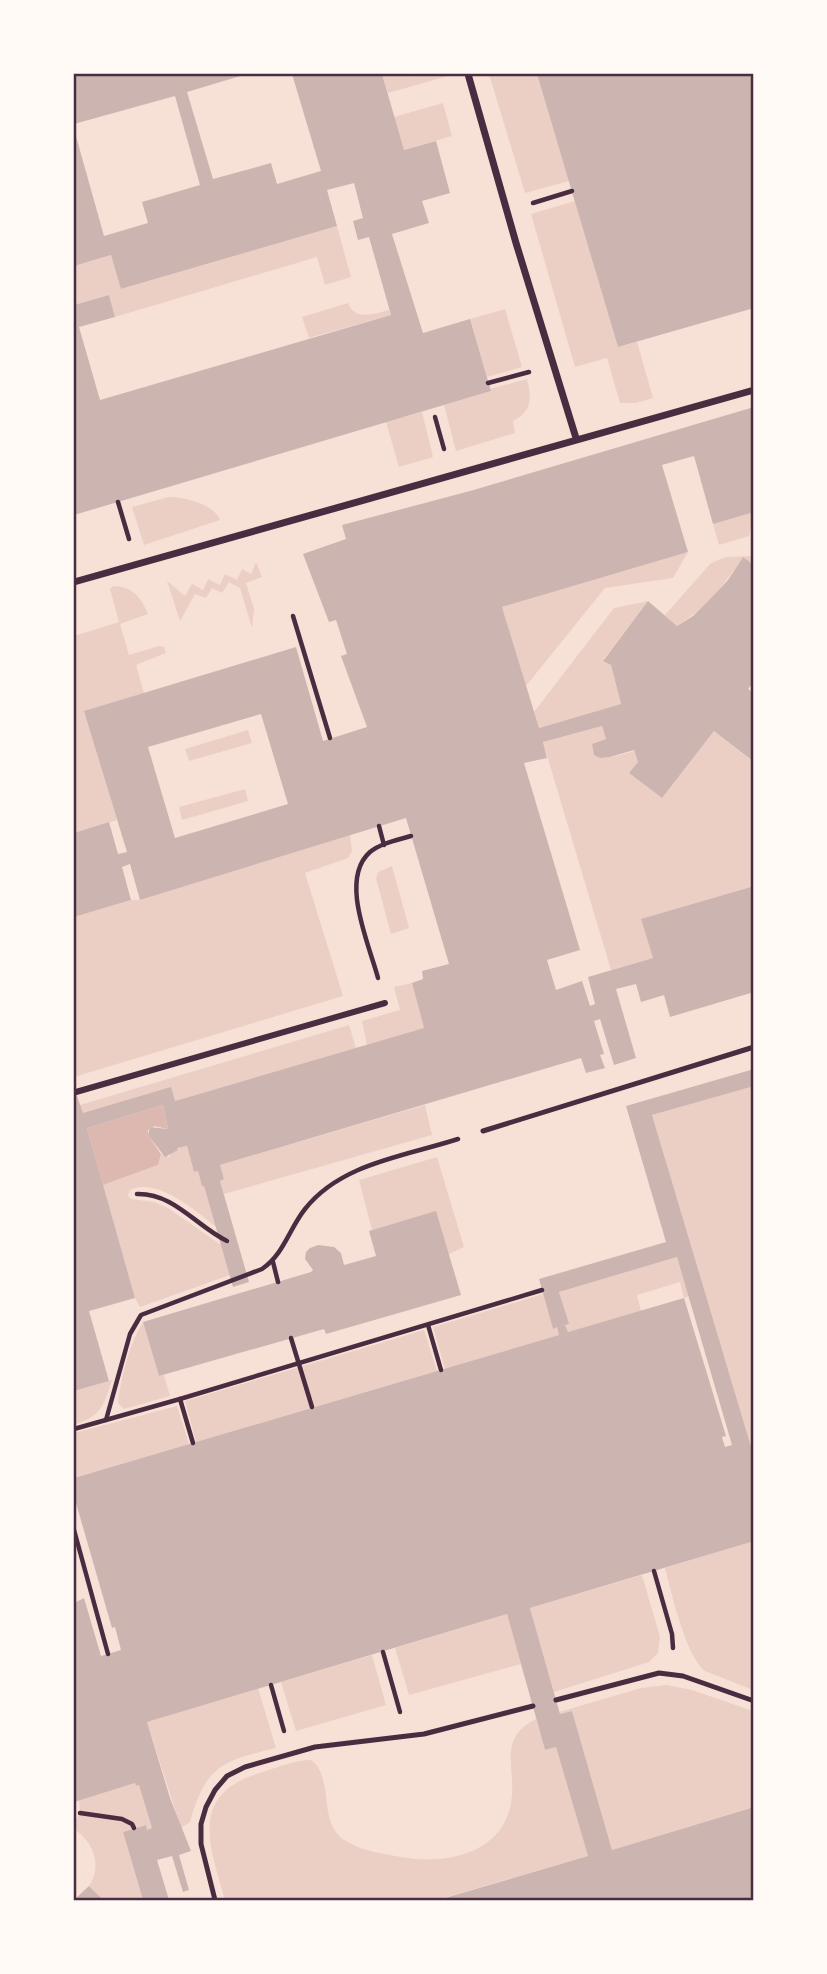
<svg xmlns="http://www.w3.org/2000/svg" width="827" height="1974" font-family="'Golos Text',sans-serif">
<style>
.green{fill:#ebcfc5}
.water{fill:#dcb8b0}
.building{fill:#ccb4b1;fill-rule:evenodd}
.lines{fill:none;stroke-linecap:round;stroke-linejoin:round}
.path{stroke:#4a2c40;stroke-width:4.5}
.service{stroke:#4a2c40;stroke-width:5}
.pedestrian{stroke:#4a2c40;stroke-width:6}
.minor{stroke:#4a2c40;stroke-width:7}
.neatline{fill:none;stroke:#4a2c40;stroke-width:2.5}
</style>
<rect width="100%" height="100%" fill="#f7e1d7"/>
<g class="green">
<path d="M382,74H410L412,77L419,74H447L448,76L388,93Z"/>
<path d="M489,74H537L569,181L525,193Z"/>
<path d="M443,103L452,136L404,150L394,117Z"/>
<path d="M575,201L618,347L637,342L653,398L636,403H620L607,358L575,367L531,214Z"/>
<path d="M337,226L351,277L325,285L317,257L115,317L109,295L74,305V266L111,255L122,289Z"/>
<path d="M348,303C355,321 374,314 389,310L391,315L309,338L302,317Z"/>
<path d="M505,309L522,367L487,377L470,319Z"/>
<path d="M527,379C532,398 532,412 513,421L515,433L456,451L444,405L491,391L490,389Z"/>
<path d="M422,412L433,457L399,467L386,422Z"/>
<path d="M169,497C185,497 214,504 220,520L144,545L132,507Z"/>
<path d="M753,512V522L749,536L719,545L713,524Z"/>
<path d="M688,552L673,578L605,588L526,686L502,607Z"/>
<path d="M753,556V565L743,557C725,584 705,608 677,626L665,615L711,563L726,557Z"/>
<path d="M256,562L262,577L246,583L254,609L252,628L240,588L229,582L222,593L212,588L206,598L195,594L180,621L167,581L185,596L192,584L203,590L208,579L220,585L225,574L237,580L242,569L251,574Z"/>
<path d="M113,586C132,586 141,597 148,614L120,624L129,655L159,646L164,647L166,653L136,665L144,693L85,711L117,820L74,833V636L119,622L110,589Z"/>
<path d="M648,601L603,660L611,665L621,704L539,728L534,712L614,608Z"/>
<path d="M602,726L606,739L592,744L594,755C607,761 621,754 634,751L638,762L629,773L662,798L714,731L753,762V886L642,919L653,958L611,970L543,742Z"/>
<path d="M248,730L252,743L189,761L185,749Z"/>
<path d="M245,789L248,801L182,820L179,807Z"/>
<path d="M350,835L352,851L348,858L305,873L343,996L74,1077V917L131,900H140Z"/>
<path d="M392,866L409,928L391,934L376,878L378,872Z"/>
<path d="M412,983L424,1028L367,1045L362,1021L400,1010L394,987Z"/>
<path d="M349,1025L356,1048L175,1101L83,1113L80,1105Z"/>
<path d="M753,1086V1457L652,1115Z"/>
<path d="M425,1105L432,1135L224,1194L220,1181L224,1179L220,1165Z"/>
<path d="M187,1146L194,1172L198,1171L202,1186H204L216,1227C196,1211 157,1177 130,1190L128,1196L131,1199L154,1202L168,1208L221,1245L230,1275L140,1307L135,1298L103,1185L158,1165L161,1154L169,1157L171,1153L178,1150L177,1148Z"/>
<path d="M437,1157L464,1247L449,1254L372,1230L359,1180Z"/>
<path d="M677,1257L689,1296L684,1298L680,1282L637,1295L641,1311L568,1332L565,1325L568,1324L559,1292Z"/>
<path d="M543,1294L553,1328L557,1327L559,1335L445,1369L433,1327Z"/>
<path d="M143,1322L159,1376L164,1375L170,1396L124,1409L118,1403C121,1376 129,1345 143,1322Z"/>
<path d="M424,1330L437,1371L196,1442L185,1401Z"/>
<path d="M112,1380C103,1407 102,1415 74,1425V1391Z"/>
<path d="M177,1406L189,1444L74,1478V1433Z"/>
<path d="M753,1541H754L753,1690L705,1671C685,1655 672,1594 665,1568Z"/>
<path d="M642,1575L660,1637L658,1653L649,1662L554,1692L530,1608Z"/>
<path d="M507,1614L521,1664L409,1695L395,1648Z"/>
<path d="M372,1655L386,1705L296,1731L281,1682Z"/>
<path d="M667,1685L692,1690L753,1711V1807L612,1850L572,1711L560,1714L559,1712L641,1688Z"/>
<path d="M258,1688L276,1748C221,1761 206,1766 190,1822L181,1828L147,1722Z"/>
<path d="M536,1719L545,1750L556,1747L588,1856L436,1900H225C209,1844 188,1793 263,1772C278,1767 295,1760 311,1760C321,1767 322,1776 325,1788C327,1800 327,1818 334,1829C345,1849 380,1853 401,1857C444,1865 502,1855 511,1803C517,1768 496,1739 536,1719Z"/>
<path d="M135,1783L136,1786L140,1785L152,1828L147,1830L145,1825L123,1832L143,1900H103L89,1886C103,1866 93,1841 74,1829V1822L80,1813L79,1800Z"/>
</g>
<path class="water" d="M163,1105L168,1129L154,1126L148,1130V1135L161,1154L158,1165L103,1185L87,1128Z"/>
<g class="building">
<path d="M74,74H247L187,92L213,179L271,163L277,184L321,171L292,74H382L404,150L436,141L450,193L422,201L429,223L392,234L423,333L470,319L491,391L74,515V409L76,408L74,399V305L109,295L115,317L79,327L100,400L391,315L369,237L358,240L353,221L363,218L354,183L327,190L337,226L121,289L111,255L74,266V129L104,236L148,223L142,202L200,185L175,96L74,124Z"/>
<path d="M537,74H754V308L618,347Z"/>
<path d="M754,407V512L713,524L694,456L662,465L688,552L502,607L539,728L621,704L611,665L603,661L648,601L677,626L693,616L709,600L728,580L743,557L754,565V682L748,689L754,693V762L714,731L662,798L629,773L638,762L634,750L610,757L600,758L594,755L592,744L606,739L602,726L543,742L547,758L524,763L580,950L547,960L556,990L582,981L590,1006L595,1004L588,977L653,958L641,919L754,886V992L670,1017L664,995L641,1002L636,984L616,989L636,1058L614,1065L600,1019L594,1021L604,1054L600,1055L605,1068L586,1073L581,1058L220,1165L224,1179L220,1181L249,1282L233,1287L204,1186H202L198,1171L194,1172L187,1146L177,1148L178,1150L165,1157L148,1135L150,1127L168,1129L163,1105L87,1128L135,1298L89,1311L109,1381L74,1391V1087L83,1113L171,1087L175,1101L424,1028L412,983L423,979L422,971L449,964L406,818L140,900L130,864L122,867L131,900L74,917V833L109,822L118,854L127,852L84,711L296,647L323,741L367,727L341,656L347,654L336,620L329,622L303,554L346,539L342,525L470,491ZM261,714L288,804L175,838L148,747Z"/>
<path d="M754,1069V1086L652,1115L754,1457V1541L530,1608L560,1714L572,1711L612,1850L754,1807V1900H438L588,1856L556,1747L545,1750L507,1614L147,1722L170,1798L191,1851L179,1855L189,1890L183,1892L172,1856L157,1860L169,1900H143L123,1832L146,1825L147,1830L152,1828L139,1785L136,1786L135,1783L74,1802V1603L84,1598L101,1656L121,1650L115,1627L112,1628L74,1496V1478L559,1335L557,1327L553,1329L539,1279L666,1242L626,1106ZM677,1257L732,1445L725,1447L722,1437L726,1436L684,1298L568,1332L565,1325L569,1324L559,1292Z"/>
<path d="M436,1211L461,1295L326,1334L324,1329L159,1376L143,1322L311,1272L313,1270L305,1259L306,1252L310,1248L318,1245L334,1247L341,1253L344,1265L376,1256L369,1231Z"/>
<path d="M89,1886L103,1900H74Z"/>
</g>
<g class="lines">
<g class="path">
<path d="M533,203L572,191"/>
<path d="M488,383L529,372"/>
<path d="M435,417L444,449"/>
<path d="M118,502L129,539"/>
<path d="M293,616L330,738"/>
<path d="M379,826L384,845"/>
<path d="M378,978C369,944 339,879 370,852C381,843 398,840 411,836"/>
<path d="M137,1194C174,1193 196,1226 227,1241"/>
<path d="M273,1262L278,1282"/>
<path d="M428,1325L441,1370"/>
<path d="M291,1338L312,1407"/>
<path d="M180,1399L193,1443"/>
<path d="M106,1420L130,1334L141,1315L262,1269C284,1254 289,1229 305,1209C341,1163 406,1156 458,1139"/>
<path d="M74,1429L180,1399L542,1290"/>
<path d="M74,1530L108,1654"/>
<path d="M654,1571L672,1634L673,1648"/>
<path d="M383,1652L400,1712"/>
<path d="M271,1685L284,1731"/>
<path d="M80,1813L122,1819L132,1824L134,1828"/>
</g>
<g class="service">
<path d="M483,1131L754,1047"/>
<path d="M556,1700L659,1673L683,1676L754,1701"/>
<path d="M215,1900L201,1844V1824L206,1807L215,1790L227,1776L245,1767L315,1747L424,1734L533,1706"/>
</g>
<path class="pedestrian" d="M76,1092L385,1003"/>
<g class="minor">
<path d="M468,74L516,243L576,438"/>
<path d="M74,582L754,390"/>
</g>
</g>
<rect width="827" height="1974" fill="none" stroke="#fffaf5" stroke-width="150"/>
<rect x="75" y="75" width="677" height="1824" class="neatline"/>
</svg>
